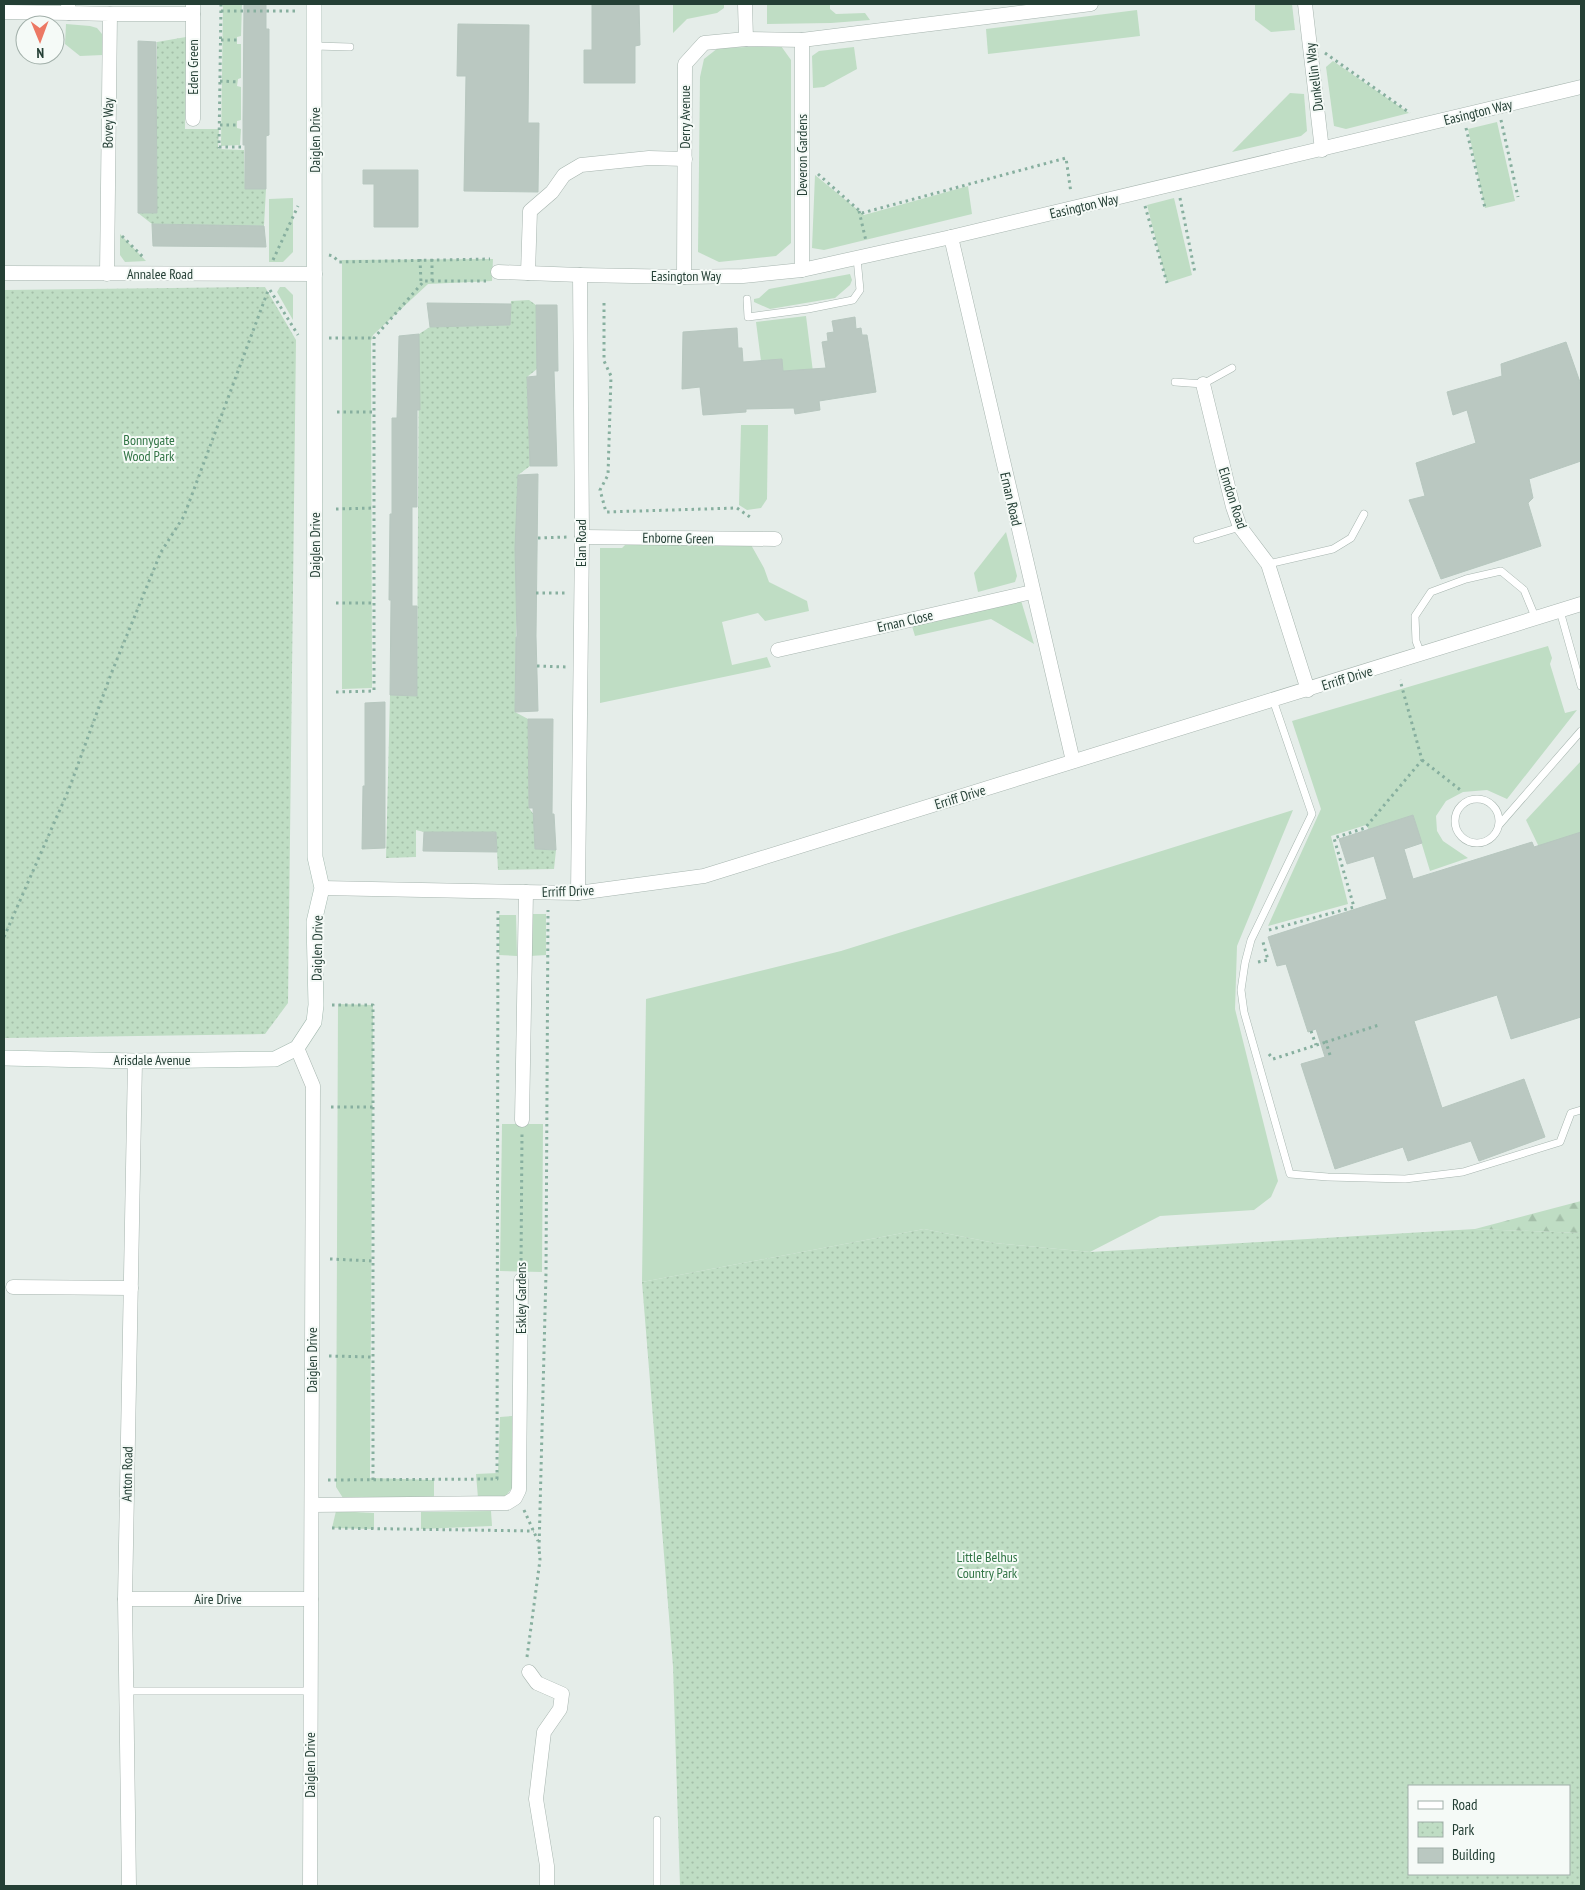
<svg xmlns="http://www.w3.org/2000/svg" width="1585" height="1890" font-family="'PT Sans Narrow',sans-serif">
<style>
.grass{fill:#bfddc4}
.forest{fill:url(#forest-firs)}
.park{fill:url(#park-dots);fill-rule:evenodd}
.building{fill:#bac8c1;stroke:#b7c7bf}
.lines{fill:none;stroke-linecap:round;stroke-linejoin:round}
.lane-casing{stroke:#a7b5af;stroke-width:8}
.street-casing{stroke:#a7b5af;stroke-width:15}
.secondary-casing{stroke:#a3b9af;stroke-width:16}
.path{stroke:#87af9f;stroke-width:3;stroke-dasharray:2.5 4;stroke-linecap:butt}
.lane{stroke:#fff;stroke-width:7}
.street{stroke:#fff;stroke-width:14}
.secondary{stroke:#fff;stroke-width:15}
.labels{text-anchor:middle;dominant-baseline:central;stroke-width:4;stroke-linejoin:round;paint-order:stroke}
.street-label{font-size:14px;fill:#243f35;stroke:#f5faf7}
.park-label{font-size:14px;fill:#307444;stroke:#f5faf7}
</style>
<defs>
<pattern id="forest-firs" width="22" height="20" patternUnits="userSpaceOnUse" patternTransform="scale(1.25)"><rect width="22" height="20" fill="#bfddc4"/><path d="M5 1l3.5 6h-7zM16 11l3.5 6h-7z" fill="#a4bfa9"/></pattern>
<pattern id="park-dots" width="8" height="8" patternUnits="userSpaceOnUse" patternTransform="scale(1.25)"><rect width="8" height="8" fill="#bfddc4"/><path d="M2 2h.1M6 6h.1" fill="none" stroke="#a4bfa9" stroke-width="1.8" stroke-linecap="round"/></pattern>
</defs>
<rect width="100%" height="100%" fill="#e5ede9"/>
<g class="grass">
<path d="M223,4H242L241,36L237,37V44H241V78L238,79L237,86L241,87V120L237,121V128L241,129L240,145L221,146Z"/>
<path d="M673,4H724V8L717,13L687,19L673,33Z"/>
<path d="M767,4H830V9L836,14L865,13L870,20L831,23L767,24Z"/>
<path d="M1255,4H1292L1295,30L1271,32L1255,20Z"/>
<path d="M1137,10L1140,36L988,54L986,29Z"/>
<path d="M66,24L90,26L97,28L102,34L103,55L80,56L65,44Z"/>
<path d="M781,46L791,60V243L776,256L719,262L698,252L700,77L704,59L718,48Z"/>
<path d="M854,47L857,69L824,87L813,88L812,56L819,51Z"/>
<path d="M1333,61L1409,113L1346,129L1334,126L1326,67Z"/>
<path d="M1290,93L1304,94L1307,131L1301,136L1232,152Z"/>
<path d="M1497,122L1515,201L1485,208L1468,129Z"/>
<path d="M815,175L864,215L968,186L972,214L824,250L812,248Z"/>
<path d="M293,198V252L283,262H269V199Z"/>
<path d="M1174,198L1192,275L1167,283L1147,205Z"/>
<path d="M120,234L146,261L125,262L120,255Z"/>
<path d="M493,259L492,281L428,284L373,335L371,341L372,688L342,689V260Z"/>
<path d="M850,274L852,280L850,285L835,298L770,309L754,302V299L759,298L769,289Z"/>
<path d="M280,287H285L293,295V320L277,292Z"/>
<path d="M806,316L814,380L803,370L783,371L781,359L761,361L756,322Z"/>
<path d="M741,425H768L767,499L761,508L747,510L739,505Z"/>
<path d="M1006,532L1017,576L1015,582L978,592L974,573Z"/>
<path d="M628,542L750,543L764,568L769,582L807,601L809,611L765,621L758,613L722,622L732,665L767,657L771,667L600,703V548H622Z"/>
<path d="M1020,597L1034,644L991,619L915,636L911,623Z"/>
<path d="M1548,646L1552,658L1550,664L1565,713L1577,710L1507,799L1487,790L1463,792L1446,801L1436,816L1437,831L1443,841L1468,858L1430,871L1413,815L1369,830L1366,825L1331,836L1348,904L1268,926L1321,809L1292,721Z"/>
<path d="M1581,761V832L1539,847L1526,820Z"/>
<path d="M1293,810L1237,946L1235,1009L1278,1181L1271,1197L1254,1210L1160,1216L1090,1252L995,1243L924,1229L642,1282L646,999L841,951Z"/>
<path d="M531,914H546V955L530,956Z"/>
<path d="M499,915H516L517,956L499,955Z"/>
<path d="M338,1004L373,1005L370,1478L434,1480V1499L343,1498L336,1487Z"/>
<path d="M502,1124H543L542,1272L500,1271Z"/>
<path d="M512,1416V1488L505,1497L478,1498L476,1474L498,1473L500,1417Z"/>
<path d="M336,1511L374,1513V1529L332,1528Z"/>
<path d="M491,1511L492,1526L421,1529V1512Z"/>
</g>
<path class="forest" d="M1581,1201V1233L1475,1229Z"/>
<g class="park">
<path d="M186,37L185,129H219L218,149L244,150L245,189H266L264,226L152,224L138,213L157,212V42Z"/>
<path d="M265,287L296,340L288,1003L265,1034L4,1038V290Z"/>
<path d="M529,300L536,305L537,369L527,377L530,466L518,475L515,712L528,719L529,808L534,815L536,849L556,850L554,869L498,870L496,832H424L416,830V857L386,858L390,695L417,696L419,334L430,327L510,325L511,301Z"/>
<path d="M924,1229L995,1243L1090,1252L1475,1229L1581,1233V1886H680L673,1666L642,1282ZM1569,1786V1874H1409V1786Z"/>
</g>
<g class="building">
<path d="M244,4H266V29H269V135L266,136V189H245V145H243V121Z"/>
<path d="M592,4H639L640,45L635,46V83H584V50H592Z"/>
<path d="M458,24L529,25L528,123H539L538,192L464,191L466,76H457Z"/>
<path d="M138,41L156,42L157,213H138Z"/>
<path d="M363,170H418V227H374V184H363Z"/>
<path d="M152,224L264,226L266,247L153,246Z"/>
<path d="M427,303L511,304L510,325L430,327Z"/>
<path d="M536,305H557L558,371H554L557,466H530L527,377L537,376Z"/>
<path d="M855,317L856,329L861,328L862,335H867L876,392L819,401L820,410L795,414L794,408L746,409V412L703,415L700,387L682,389L683,332L737,328L738,348H742L743,362L782,359L783,371L826,368L822,342L828,341L827,333L834,332L832,321Z"/>
<path d="M419,334L420,410H417V507H412V606H417V696L390,695L391,600H389L390,514H392V418H397L399,336Z"/>
<path d="M1566,342L1581,385V461L1529,479L1533,498L1528,503L1541,546L1441,579L1409,500L1425,496L1416,463L1476,443L1467,410L1453,415L1447,392L1502,376L1501,364Z"/>
<path d="M538,474L536,636L538,711L515,712L516,637H517L515,548L518,475Z"/>
<path d="M385,702V848L362,849L363,786H365V703Z"/>
<path d="M528,719H553L552,814H554L556,850L535,849L533,808H529Z"/>
<path d="M1413,815L1422,843L1404,849L1413,879L1532,842L1534,847L1581,832V1017L1511,1039L1497,995L1414,1021L1442,1108L1524,1079L1545,1137L1479,1161L1471,1141L1408,1161L1403,1147L1335,1169L1301,1064L1325,1057L1316,1029L1308,1032L1286,964L1277,966L1268,937L1387,899L1374,856L1347,864L1339,839Z"/>
<path d="M424,832H496L497,852L423,851Z"/>
</g>
<g class="lines">
<defs>
<g id="lane">
<path d="M315,46L350,47"/>
<path d="M747,299L748,317L808,309L853,300L860,290L857,258"/>
<path d="M1175,382L1203,384L1232,368"/>
<path d="M1197,540L1240,527"/>
<path d="M1268,564L1333,549L1351,538L1364,514"/>
<path d="M1560,611L1581,686"/>
<path d="M1421,654L1416,641L1415,616L1431,592L1466,579L1501,571L1524,590L1536,619"/>
<path d="M1273,700L1312,814L1251,940L1245,963L1241,990L1244,1012L1290,1174L1328,1177L1405,1179L1463,1172L1560,1142L1571,1113L1581,1110"/>
<circle cx="1477" cy="821" r="22"/>
<path d="M1499,825L1581,731"/>
<path d="M126,1691H311"/>
<path d="M657,1820V1886"/>
</g>
<g id="street">
<path d="M68,4L69,13L110,14L107,274"/>
<path d="M1305,4L1322,150"/>
<path d="M4,12L69,13"/>
<path d="M110,14H193V4"/>
<path d="M746,39L802,40L1091,4"/>
<path d="M193,119V14"/>
<path d="M951,237L1073,761"/>
<path d="M802,270V40"/>
<path d="M498,272L580,275L582,537L578,893"/>
<path d="M4,273L315,274"/>
<path d="M528,273L530,211L552,192L564,175L581,165L649,158L685,159"/>
<path d="M580,275L684,277L743,276L802,270L951,237L1581,87"/>
<path d="M684,277L685,64L704,43L746,39L745,4"/>
<path d="M1203,384L1233,507L1240,527L1268,564L1308,690"/>
<path d="M582,537L775,539"/>
<path d="M778,650L1032,592"/>
<path d="M322,888L578,893L704,876L1581,604"/>
<path d="M297,1048L313,1086L310,1886"/>
<path d="M522,1120L526,892"/>
<path d="M13,1287L131,1288"/>
<path d="M312,1505L507,1503L515,1498L519,1490L521,1280"/>
<path d="M125,1599H311"/>
<path d="M529,1672L537,1683L562,1694L560,1709L544,1732L536,1799L547,1866V1886"/>
<path d="M129,1886L125,1599L135,1061"/>
</g>
<path id="secondary" d="M4,1058L135,1061L275,1059L297,1048L314,1022L316,1005L314,922L322,888L315,857L314,4"/>
</defs>
<use href="#lane" class="lane-casing"/>
<use href="#street" class="street-casing"/>
<use href="#secondary" class="secondary-casing"/>
<g class="path">
<path d="M221,4L219,147H243"/>
<path d="M221,11H296"/>
<path d="M221,40H238"/>
<path d="M1325,53L1410,113"/>
<path d="M220,81L238,82"/>
<path d="M1501,120L1518,197"/>
<path d="M220,125H237"/>
<path d="M1466,128L1485,208"/>
<path d="M818,174L862,213L1066,158L1071,193"/>
<path d="M1180,198L1195,273"/>
<path d="M1145,206L1167,283"/>
<path d="M859,211L866,241"/>
<path d="M122,236L144,258"/>
<path d="M329,255L333,256L339,262L490,259"/>
<path d="M420,259L421,283"/>
<path d="M432,259V282"/>
<path d="M273,260L298,206"/>
<path d="M270,290L298,335"/>
<path d="M604,303V361L611,376L608,475L600,490L606,512L737,508L750,517"/>
<path d="M329,338H374"/>
<path d="M337,412H374"/>
<path d="M336,509L374,508"/>
<path d="M538,538L568,537"/>
<path d="M536,593H568"/>
<path d="M336,603H374"/>
<path d="M537,666L567,667"/>
<path d="M336,692L374,691V338L424,281H486"/>
<path d="M1422,760L1463,792"/>
<path d="M1269,930L1354,907L1334,838L1365,828L1422,760L1400,680"/>
<path d="M4,937L69,789L111,674L161,552L184,516L269,288"/>
<path d="M1258,962L1268,960L1263,942"/>
<path d="M332,1005H373V1480"/>
<path d="M1311,1031L1316,1045"/>
<path d="M1269,1054L1273,1059L1326,1042"/>
<path d="M1330,1055L1326,1042L1379,1025"/>
<path d="M331,1107H373"/>
<path d="M330,1259L373,1261"/>
<path d="M521,1267L522,1133"/>
<path d="M329,1356L373,1357"/>
<path d="M328,1480L497,1479L498,909"/>
<path d="M524,1510L538,1541"/>
<path d="M332,1528L534,1531"/>
<path d="M539,1549L546,1273L548,910"/>
<path d="M527,1657L540,1560L539,1547"/>
</g>
<use href="#lane" class="lane"/>
<use href="#street" class="street"/>
<use href="#secondary" class="secondary"/>
</g>
<g class="labels">
<g class="street-label">
<text transform="translate(193 67) rotate(-90)">Eden Green</text>
<text transform="translate(1314 77) rotate(-97)">Dunkellin Way</text>
<text transform="translate(1478 112) rotate(-14)">Easington Way</text>
<text transform="translate(685 117) rotate(-90)">Derry Avenue</text>
<text transform="translate(108 123) rotate(-89)">Bovey Way</text>
<text transform="translate(315 140) rotate(-90)">Daiglen Drive</text>
<text transform="translate(802 155) rotate(-90)">Deveron Gardens</text>
<text transform="translate(1084 206) rotate(-13)">Easington Way</text>
<text x="160" y="274">Annalee Road</text>
<text x="686" y="276">Easington Way</text>
<text transform="translate(1233 498) rotate(72)">Elmdon Road</text>
<text transform="translate(1011 499) rotate(77)">Ernan Road</text>
<text transform="translate(678 538) rotate(1)">Enborne Green</text>
<text transform="translate(581 543) rotate(-90)">Elan Road</text>
<text transform="translate(315 545) rotate(-90)">Daiglen Drive</text>
<text transform="translate(905 621) rotate(-13)">Ernan Close</text>
<text transform="translate(1347 678) rotate(-17)">Erriff Drive</text>
<text transform="translate(960 797) rotate(-17)">Erriff Drive</text>
<text transform="translate(568 891) rotate(-2)">Erriff Drive</text>
<text transform="translate(317 948) rotate(-89)">Daiglen Drive</text>
<text x="152" y="1060">Arisdale Avenue</text>
<text transform="translate(521 1298) rotate(-90)">Eskley Gardens</text>
<text transform="translate(312 1360) rotate(-90)">Daiglen Drive</text>
<text transform="translate(127 1474) rotate(-89)">Anton Road</text>
<text x="218" y="1599">Aire Drive</text>
<text transform="translate(310 1765) rotate(-90)">Daiglen Drive</text>
</g>
<g class="park-label">
<text x="149" y="440">Bonnygate<tspan x="149" dy="16">Wood Park</tspan></text>
<text x="987" y="1557">Little Belhus<tspan x="987" dy="16">Country Park</tspan></text>
</g>
</g>
<rect width="1585" height="1890" fill="none" stroke="#243f35" stroke-width="10"/>
<rect x="1408" y="1785" width="162" height="90" fill="#f5faf7" stroke="#a1afa9"/>
<rect x="1418" y="1801" width="25" height="8" fill="#ffffff" stroke="#a1afa9"/>
<text x="1452" y="1810" font-size="15" fill="#243f35">Road</text>
<rect x="1418" y="1822" width="25" height="15" fill="url(#park-dots)" stroke="#a1afa9"/>
<text x="1452" y="1835" font-size="15" fill="#243f35">Park</text>
<rect x="1418" y="1848" width="25" height="15" fill="#bac8c1" stroke="#a1afa9"/>
<text x="1452" y="1860" font-size="15" fill="#243f35">Building</text>
<g transform="translate(40 40) rotate(179)"><circle r="24" fill="#f5faf7" stroke="#a1afa9"/>
<path d="M0-4L9 19L0 12L-9 19Z" fill="#ec7864"/>
<text y="-8" font-size="14" font-weight="bold" text-anchor="middle" fill="#243f35">N</text>
</g>
</svg>
